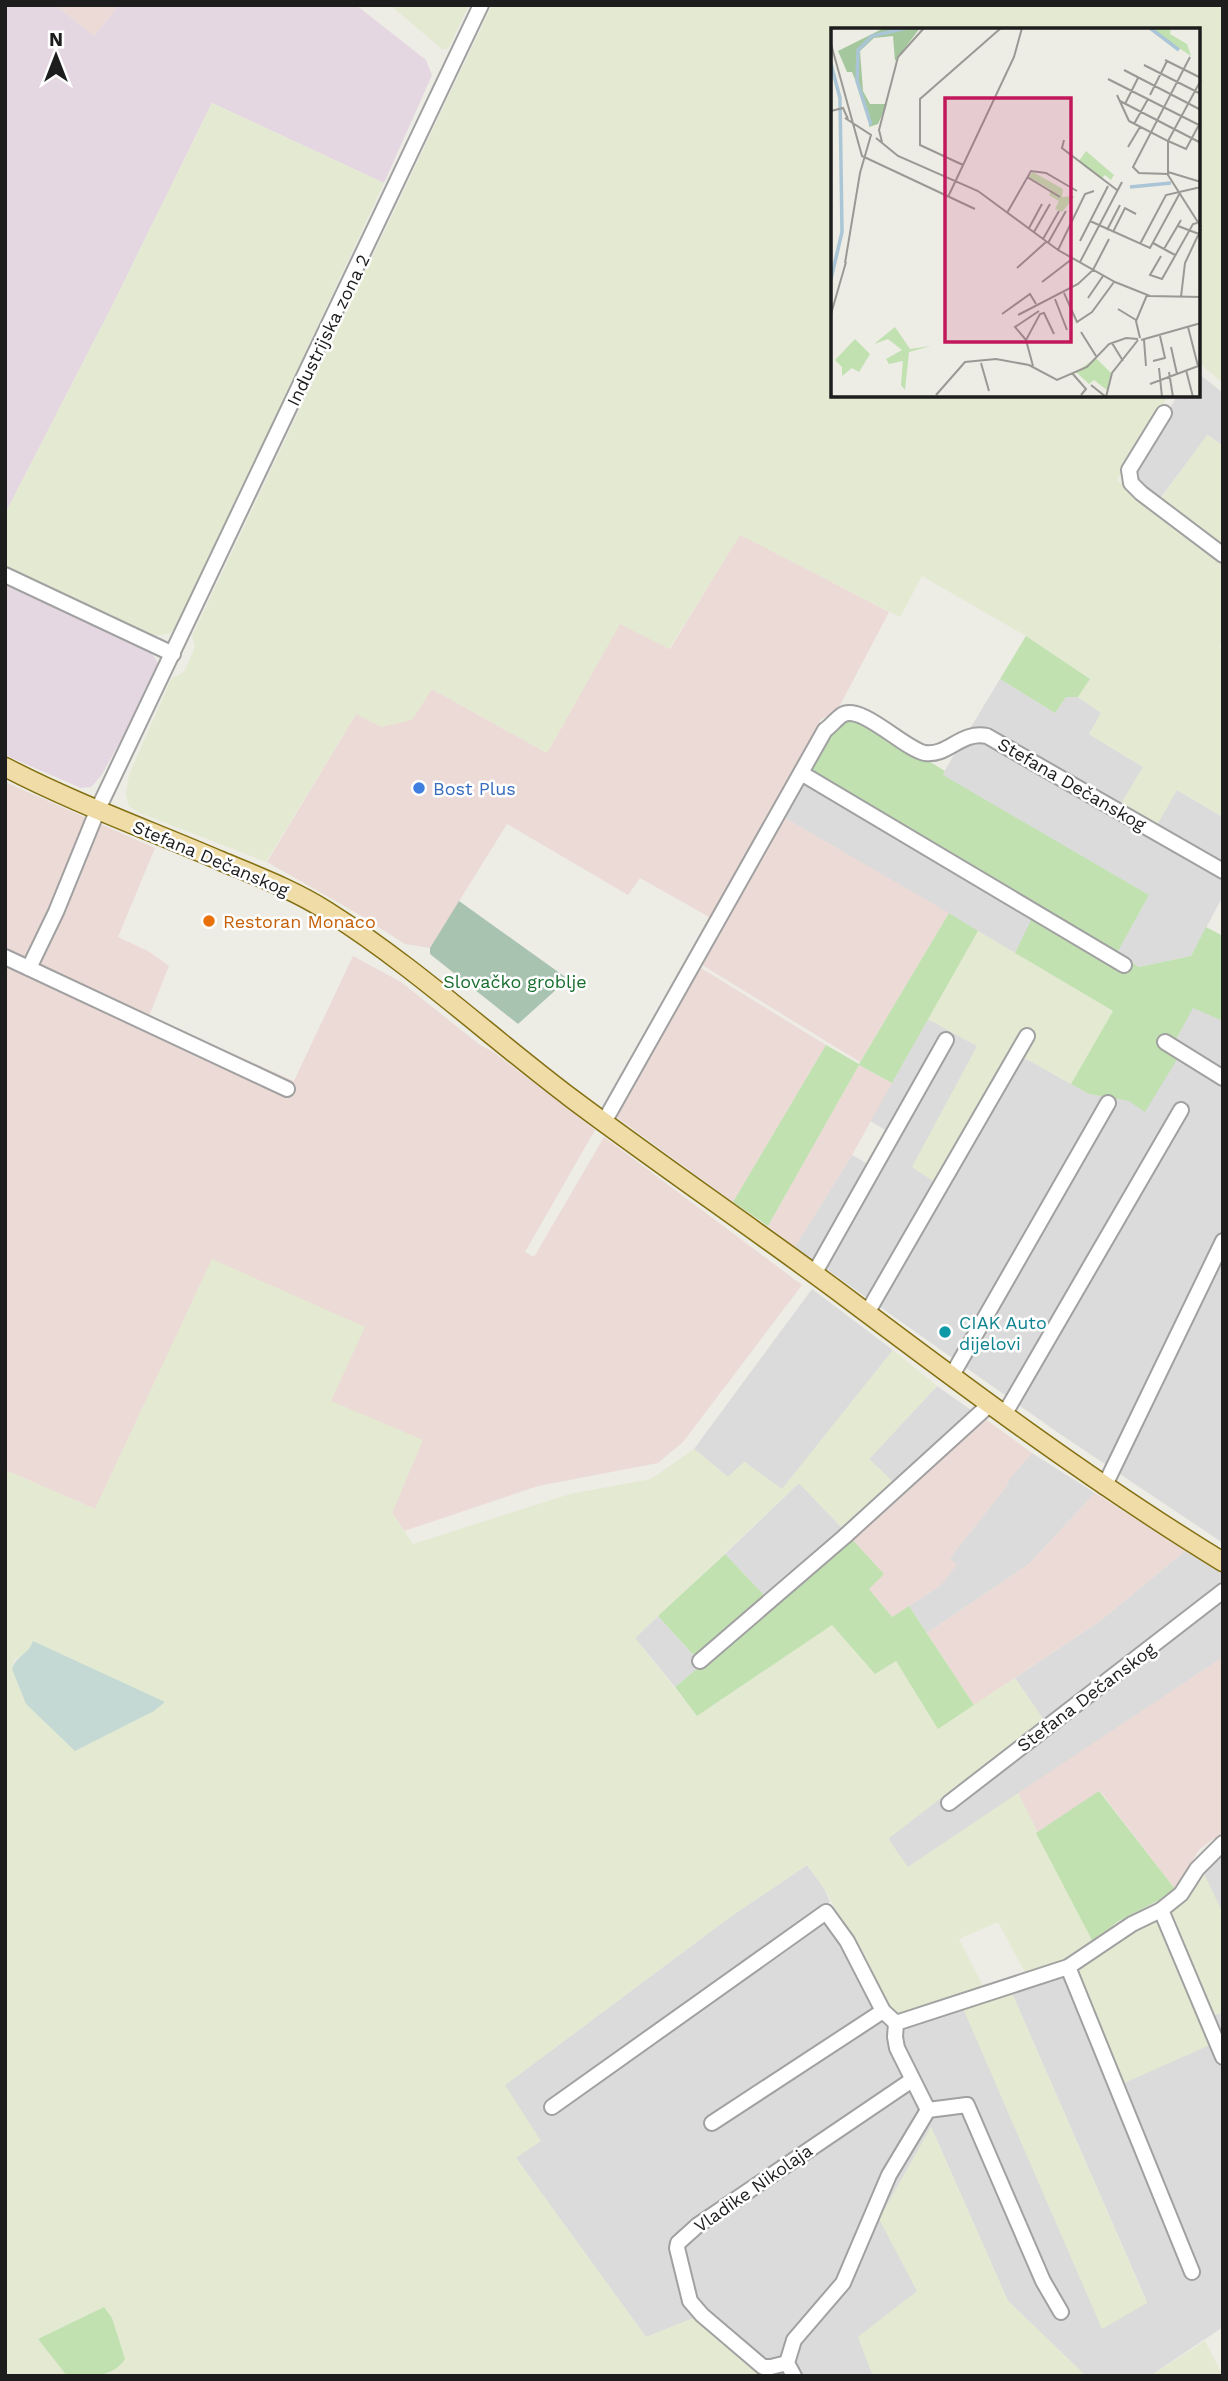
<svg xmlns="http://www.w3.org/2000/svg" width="1228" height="2381" font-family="'Work Sans',sans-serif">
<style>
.residential{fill:#dbdbdb}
.commercial{fill:#ecdad6}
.industrial{fill:#e5d7e1}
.farmland{fill:#e4ead2;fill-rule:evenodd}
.grass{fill:#c1e1b1}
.wetland{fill:#c4d9d3}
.cemetery{fill:#a9c3b1}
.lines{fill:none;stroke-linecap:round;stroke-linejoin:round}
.minor-casing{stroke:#a1a1a1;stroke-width:18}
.major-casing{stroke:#847013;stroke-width:21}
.minor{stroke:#fff;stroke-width:14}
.major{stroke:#f0dca7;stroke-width:18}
.shop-dot{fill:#3f7fe0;stroke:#fff;stroke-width:2.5}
.food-dot{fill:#e8710a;stroke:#fff;stroke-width:2.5}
.culture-dot{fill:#0f9aa8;stroke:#fff;stroke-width:2.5}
.labels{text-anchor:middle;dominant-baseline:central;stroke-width:5;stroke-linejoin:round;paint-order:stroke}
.street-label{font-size:18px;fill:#1d1d1d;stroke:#fff}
.shop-label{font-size:18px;fill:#366cbe;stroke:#fff;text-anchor:start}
.food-label{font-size:18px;fill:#c56008;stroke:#fff;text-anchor:start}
.park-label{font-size:18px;fill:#196e2d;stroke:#fff}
.culture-label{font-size:18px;fill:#0d838f;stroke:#fff;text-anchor:start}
.inset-river{fill:none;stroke:#aac5d5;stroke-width:3.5}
.inset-road{fill:none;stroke:#9a9995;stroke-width:2}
.view{fill:#c2185b;fill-opacity:0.15;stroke:#c2185b;stroke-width:3.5}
.inset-edge{fill:none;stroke:#1d1d1d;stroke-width:3.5}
</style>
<rect width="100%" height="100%" fill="#edece5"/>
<g class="residential">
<path d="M1198,373L1223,393V446L1208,435L1158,501L1136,482L1135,469L1177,396H1198Z"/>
<path d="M1000,679L1055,713L1066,697H1078L1102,713L1089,734L1143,767L1121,804L1177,790L1223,817V896L1191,956L1139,967L1117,953L1149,895L942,775Z"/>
<path d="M811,770L1040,905L1015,953L785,818Z"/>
<path d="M1193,1007L1223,1021V1543L1060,1434L795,1247L852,1155L868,1164L889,1132L870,1121L928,1019L977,1046L1021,1056L1089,1094L1129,1101L1175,1041Z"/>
<path d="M812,1289L893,1350L782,1490L745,1462L728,1477L694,1449Z"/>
<path d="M937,1386L974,1412L897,1486L869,1459Z"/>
<path d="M1032,1453L1095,1493L1029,1564L927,1633L909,1606L940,1586L949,1559L1009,1483L1007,1481Z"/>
<path d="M799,1483L844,1530L766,1597L725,1554Z"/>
<path d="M1185,1551L1223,1574V1657L907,1868L888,1838L1043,1719L1015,1678L1100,1621Z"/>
<path d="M658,1616L702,1665L675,1687L635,1638Z"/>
<path d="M1223,1847V1913L1221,1914L1202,1870Z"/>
<path d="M807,1865L824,1888L830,1902L816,1911L831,1924L891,2034L901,2040L905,2030L914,2022L962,2006L1147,2302L1011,1991L1064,1972L1210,2017L1223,2012V2327L1150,2376H1086L1008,2301L931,2127L918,2291L859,2337L873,2376H803L800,2368L768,2375L694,2318L646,2337L516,2158L505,2085L730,1917Z"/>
</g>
<g class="commercial">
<path d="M55,5H119L94,36Z"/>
<path d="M740,534L889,612L836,713L821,719L711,918L640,878L628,895L507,824L430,948L405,944L353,911L267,862L356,714L432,689L547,753L620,623L670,649Z"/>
<path d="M5,782L155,848L118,937L148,951L169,966L149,1016L294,1081L353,956L401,982L480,1045L492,1051L595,1130L525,1252L534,1257L604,1137L802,1285L683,1442L658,1463L538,1486L404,1531L392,1513L331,1401L213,1259L95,1509L5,1470Z"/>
<path d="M785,818L949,913L860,1062L702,965Z"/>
<path d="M701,968L826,1045L733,1202L615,1116V1110Z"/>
<path d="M859,1065L892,1083L852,1155L795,1247L768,1226Z"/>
<path d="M981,1416L1032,1453L1008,1481L1009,1483L950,1558L957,1565L940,1586L892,1617L868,1588L884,1574L850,1537Z"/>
<path d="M1095,1493L1185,1551L1100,1621L974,1705L927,1633L1029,1564Z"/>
<path d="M1223,1657V1837L1213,1839L1199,1850L1175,1889L1100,1791L1036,1833L1018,1793Z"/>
</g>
<g class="industrial">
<path d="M5,5H55L94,36L119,5H356L426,60L432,75L384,183L212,103L111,308L5,514Z"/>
<path d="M5,585L150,651L157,661L159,668L149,690L101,776L91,787L81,788L5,755Z"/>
</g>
<g class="farmland">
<path d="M390,5H469L448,49H442Z"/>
<path d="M492,5H1223V383L1198,362V30H832V396H1168L1117,480L1154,508L1207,435L1223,446V641L1219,646L1223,649V817L1177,790L1157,825L1121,804L1143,767L1089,734L1101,713L1078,697L1090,679L1026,636L922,576L900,617L740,535L669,649L620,624L547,753L432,689L412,720L381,727L356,714L266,862L140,813L129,806L126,794L129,775L171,679L184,672L195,647L192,636Z"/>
<path d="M212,103L384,183L179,624L171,633L155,636L5,566V514L111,308Z"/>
<path d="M978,931L1113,1011L1071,1084L1021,1056L945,1189L912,1167L977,1046L928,1019Z"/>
<path d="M212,1259L365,1327L331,1401L423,1440L392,1513L413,1544L570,1494L651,1479L694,1449L728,1477L744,1462L782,1489L893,1350L937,1386L869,1459L897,1486L844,1530L799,1483L635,1638L697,1716L832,1625L875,1674L896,1661L938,1728L1015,1678L1043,1719L888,1839L908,1867L1018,1793L1093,1942L1062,1961L1026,1974L998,1922L959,1939L984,1988L897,2016L890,2011L824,1888L807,1865L730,1917L505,2085L541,2141L516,2158L646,2337L694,2318L768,2374L800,2368L803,2376H102L121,2365L104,2307L38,2339L67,2376H5V1470L95,1509ZM33,1642L164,1702H165L154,1711L75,1751L26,1704L12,1669L15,1659L30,1651Z"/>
<path d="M1202,1870L1223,1913V2012L1210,2017L1169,1913L1170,1908Z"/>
<path d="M1158,1918L1212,2044L1122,2084L1077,1975V1970L1112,1941Z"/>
<path d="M1011,1991L1147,2303L1102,2329L962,2006Z"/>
<path d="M931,2127L1008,2301L1086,2376H873L858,2337L917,2291L879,2219Z"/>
<path d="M1205,2341L1223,2376H1150Z"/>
</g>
<g class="grass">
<path d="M1026,636L1090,679L1078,697H1066L1055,713L1000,679Z"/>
<path d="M852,719L865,722L945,771L943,775L1149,895L1117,953L1139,967L1191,956L1206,927L1223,936V1021L1193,1008L1175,1041L1165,1035L1159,1043L1179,1056L1145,1112L1129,1101L1089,1094L1071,1084L1113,1011L1015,953L1039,904L811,770L836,728Z"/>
<path d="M949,913L978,931L892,1083L859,1065L768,1226L733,1202L826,1045L859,1064Z"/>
<path d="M850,1537L884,1574L869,1589L892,1617L909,1606L974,1705L938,1729L896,1661L875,1674L832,1625L697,1716L675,1687L797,1586Z"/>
<path d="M725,1554L766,1597L696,1658L658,1616Z"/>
<path d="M1099,1791L1175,1889L1171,1894L1117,1922L1093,1942L1036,1833Z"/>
<path d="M104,2307L112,2318L125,2359C112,2379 88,2376 67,2376L38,2339Z"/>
</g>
<path class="wetland" d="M33,1641L165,1702L154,1711L75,1751L26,1704L12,1669C18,1653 27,1657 33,1641Z"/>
<path class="cemetery" d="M459,901L568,979L518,1024L430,954V948Z"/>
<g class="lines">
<defs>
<g id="minor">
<path d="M1164,413L1129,470L1131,483L1141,493L1223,555"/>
<path d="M5,575L173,654"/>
<path d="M801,773L1124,965"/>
<path d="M5,957L287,1089"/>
<path d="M29,968L56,912L98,809L481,5"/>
<path d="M1165,1042L1223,1078"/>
<path d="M604,1122L825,730C831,726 836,719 842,715C861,703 904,749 925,753C949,756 960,731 987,736L1223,871"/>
<path d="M814,1274L946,1040"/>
<path d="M867,1313L1027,1036"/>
<path d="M951,1377L1108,1103"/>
<path d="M1004,1415L1181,1110"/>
<path d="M1104,1487L1223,1241"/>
<path d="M700,1661L844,1537L989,1405"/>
<path d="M949,1803L1223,1591"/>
<path d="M1161,1910L1223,2057"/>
<path d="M1068,1967L1192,2272"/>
<path d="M896,2023L895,2037L897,2048L928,2110"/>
<path d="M552,2107L826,1912L847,1941L883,2011L896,2023L1068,1967L1132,1924L1161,1910L1181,1894L1197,1869L1223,1843"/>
<path d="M712,2123L883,2011"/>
<path d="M787,2363L771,2367H763L702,2315L690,2301L677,2248L678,2243L698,2225L912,2080"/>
<path d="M794,2376L787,2363L794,2340L843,2283L889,2175L928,2110L967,2105L1043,2281L1061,2312"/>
</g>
<path id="major" d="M5,767C74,803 149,830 221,861C257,876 294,890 327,911C414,966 489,1036 571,1098C659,1164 750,1226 839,1292C964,1386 1089,1480 1223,1562"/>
</defs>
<use href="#minor" class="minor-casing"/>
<use href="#major" class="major-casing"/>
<use href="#minor" class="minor"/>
<use href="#major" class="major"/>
</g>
<circle class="shop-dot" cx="419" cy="788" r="7"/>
<circle class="food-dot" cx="209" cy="921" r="7"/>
<circle class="culture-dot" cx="945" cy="1332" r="7"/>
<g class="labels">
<g class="street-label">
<text transform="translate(328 330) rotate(-64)">Industrijska zona 2</text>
<text transform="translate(1072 784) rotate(30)">Stefana Dečanskog</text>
<text transform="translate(211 858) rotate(23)">Stefana Dečanskog</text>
<text transform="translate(1086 1697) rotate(-37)">Stefana Dečanskog</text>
<text transform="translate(753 2188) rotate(-35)">Vladike Nikolaja</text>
</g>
<g class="shop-label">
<text x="433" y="788">Bost Plus</text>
</g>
<g class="food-label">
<text x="223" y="921">Restoran Monaco</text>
</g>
<g class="park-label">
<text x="515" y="981">Slovačko groblje</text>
</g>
<g class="culture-label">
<text x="959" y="1322">CIAK Auto<tspan x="959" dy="21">dijelovi</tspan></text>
</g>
</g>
<g transform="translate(831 28)">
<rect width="369" height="369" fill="#edece5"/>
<path d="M318,0H340L339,6L356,16L360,28ZM255,123L283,147L280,152L274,147L270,151L248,133ZM202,144L232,161L231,169L244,168L231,184L224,181L228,173L218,167L220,162L197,149ZM64,299L79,321L100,318L78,324L74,362L70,357L72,333L58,336L55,331L71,322L57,311L43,316ZM24,311L39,326L28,344L21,340L11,348V339L4,332ZM265,330L280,345L276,362L263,352L258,356L245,344Z" fill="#c1e1b1"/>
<path d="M53,0H89L64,33L62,8L43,10L29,23L32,63L39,76H56L47,96L38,99V86L21,44H16L7,23Z" fill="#a4c79e"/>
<path class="inset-river" d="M319,0L348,22M0,36L9,70L11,204L0,251M40,97L26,53L27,22L41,8L75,0M299,159L340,155"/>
<path class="inset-road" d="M0,16L31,128L144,181M334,32L370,50M313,37L370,66M293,42L370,82M277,51L370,98M370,52L337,113L355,121L370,93M286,67L298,93M319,67L336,33M289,73L370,115M294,76L307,50M0,83L12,80L17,91M14,90L40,107L29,145L14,235M298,93L337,113V147L370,199M303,96L317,71M45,110L67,128L147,163L227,222L284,254L319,268L370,269M233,112L231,120L286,162M51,114L48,102L67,29L93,0M297,119L309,99M132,137L89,117V71L170,0M337,144L370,154M337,146L308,145L302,139L359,29M196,149L229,169M117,169L183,29L191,0M176,185L200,143L215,145L246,163M259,193L319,220L350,163M347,198L368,206M198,200L211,176M276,202L289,177M203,204L219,176M282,204L294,180L305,186M212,211L228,183M249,213L277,158M217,215L235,183M322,215L344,227M309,216L335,167L370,159M333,221L350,192M227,222L254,166L263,163M330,228L319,247L331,251L362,196L366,195M249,234L291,154M186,240L215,214M211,254L241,231M233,265L246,294L261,284L283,254M350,269L354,235L370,201M257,270L272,248M224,271L236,302M287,281L305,292M0,286L15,234M171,286L199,266L205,276M187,287L247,256L262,242L278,211M357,299L367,338M250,304L265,328M309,310L305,293L316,267M195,312L184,299L208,283M310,312L370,295M313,312L315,338M281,315L292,333M340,319L346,346M322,333L334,330L329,308M150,335L158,363M202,338L195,312L209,286L213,285L223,306M328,340L331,369M355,342L362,369M338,344L342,369M241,345L255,361L250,367M319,356L370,337M260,357L275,369L281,345L307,312M105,367L134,334L165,331L198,337L226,352L256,339L278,316L295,310L307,311"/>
<path class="view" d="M114,70H240V314H114Z"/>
<rect width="369" height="369" class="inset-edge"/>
</g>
<rect width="1228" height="2381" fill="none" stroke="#1d1d1d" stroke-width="14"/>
<g transform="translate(56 56)" stroke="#ffffff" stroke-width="5" paint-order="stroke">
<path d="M0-5L12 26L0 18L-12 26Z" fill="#1d1d1d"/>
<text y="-10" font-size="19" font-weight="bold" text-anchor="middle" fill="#1d1d1d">N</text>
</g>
</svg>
